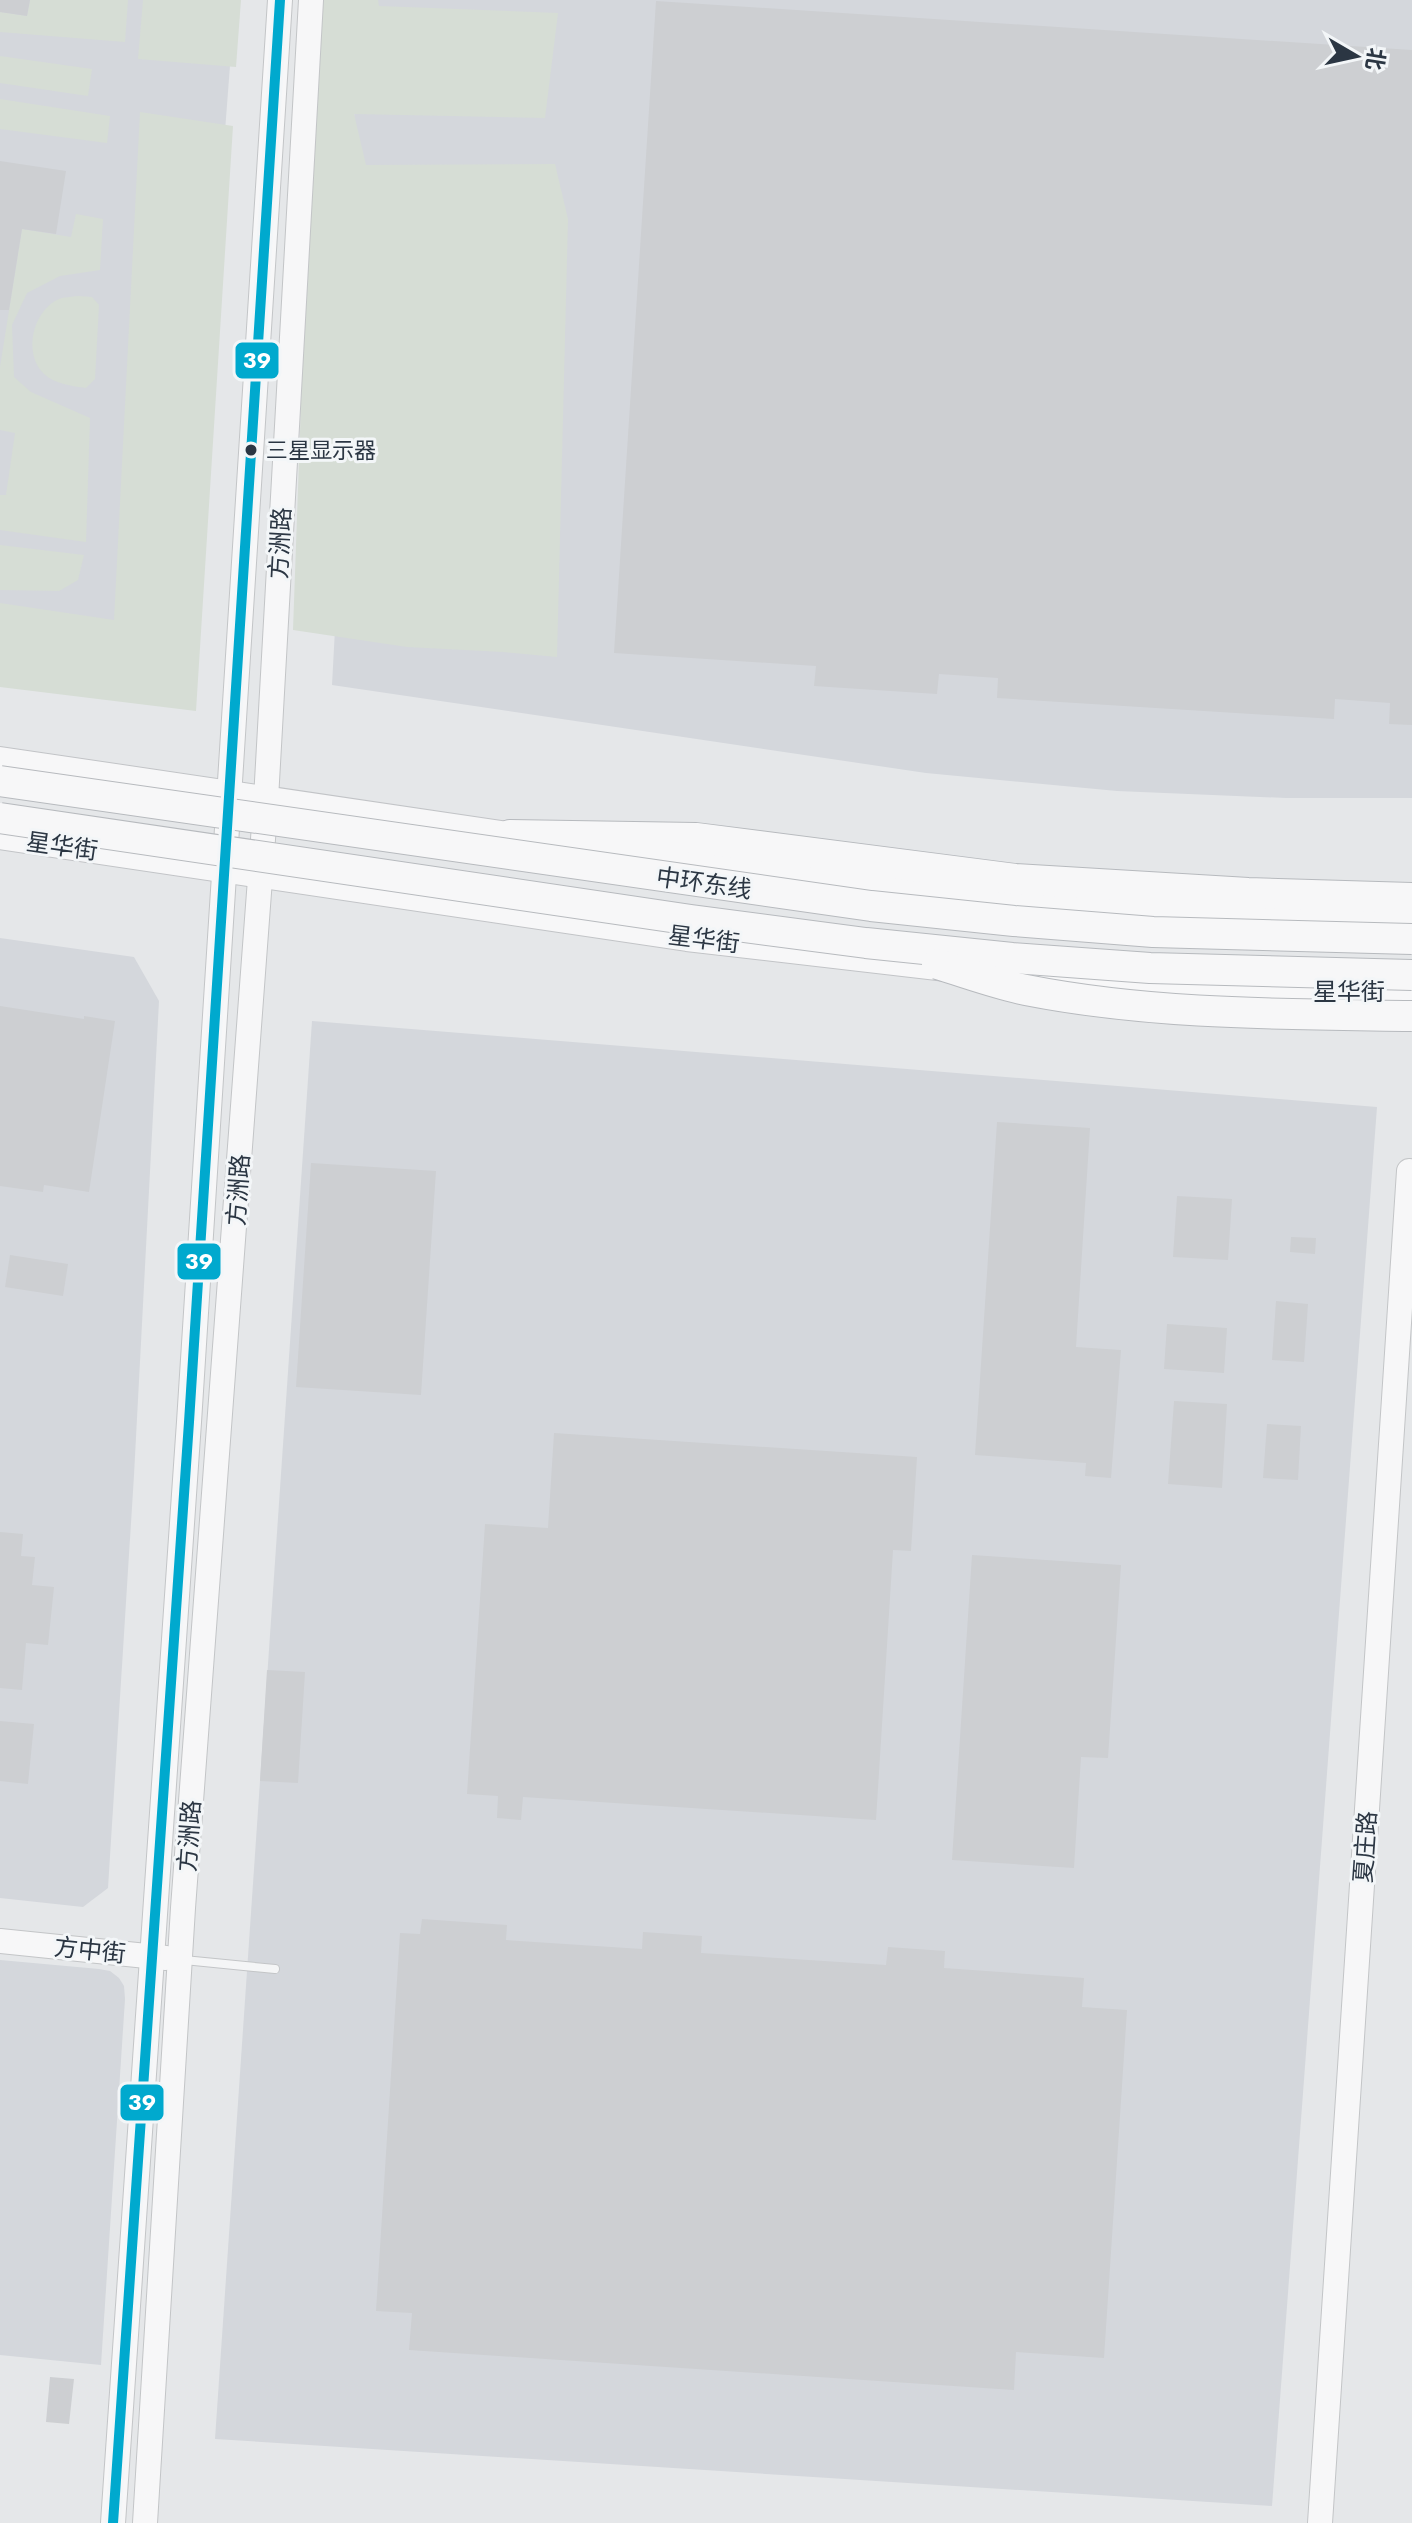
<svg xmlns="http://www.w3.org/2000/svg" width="1412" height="2523" font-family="Jost,'Noto Sans SC',sans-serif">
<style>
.built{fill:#d4d7dc}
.green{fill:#d6ddd5}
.building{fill:#cdcfd2}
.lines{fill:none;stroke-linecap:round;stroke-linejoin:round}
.lane-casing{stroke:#c3c5c7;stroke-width:10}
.secondary-casing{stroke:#c3c5c7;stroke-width:26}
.primary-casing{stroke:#c2c4c7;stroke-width:28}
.highway-casing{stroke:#b7babe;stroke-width:32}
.lane{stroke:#f4f5f6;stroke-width:8}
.secondary{stroke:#f7f7f8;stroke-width:24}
.primary{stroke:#f7f7f8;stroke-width:26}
.highway{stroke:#f7f7f8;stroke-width:30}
.highway-bridge-casing{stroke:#b7babe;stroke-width:32;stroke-linecap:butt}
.highway-bridge{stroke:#f7f7f8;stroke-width:30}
.bus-1-casing{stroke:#f3f6f8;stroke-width:16}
.bus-1{stroke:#00a9ce;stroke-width:10}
.bus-dot{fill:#2b3643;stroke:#f3f6f8;stroke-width:3}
.labels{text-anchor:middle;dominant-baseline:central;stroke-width:6;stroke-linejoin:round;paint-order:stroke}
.bus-label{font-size:22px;fill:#2b3643;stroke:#f3f6f8;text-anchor:start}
.street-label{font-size:24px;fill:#2b3643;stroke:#f3f6f8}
.line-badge{stroke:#f3f6f8;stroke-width:3}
.badge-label{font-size:22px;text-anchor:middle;font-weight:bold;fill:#fff}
</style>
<rect width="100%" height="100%" fill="#e5e7e9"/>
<g class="built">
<path d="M0,0H235L184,669L0,639Z"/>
<path d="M361,0H1412V798H1286L1117,791L926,773L332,685L340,536L335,440Z"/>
<path d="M0,938L134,957L159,1001L134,1475L108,1888L83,1907L0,1898Z"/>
<path d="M312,1021L1377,1107L1272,2506L215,2439Z"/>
<path d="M0,1960L99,1969L110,1971L119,1978L124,1986L125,1999L101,2365L0,2355Z"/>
</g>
<g class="green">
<path d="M30,0H128L125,42L0,32V12L27,16Z"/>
<path d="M143,0H241L236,67L138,59Z"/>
<path d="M323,0H378L379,6L558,13L545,118L354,114L366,165L555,164L568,219L557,657L503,652L407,647L293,630L309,177Z"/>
<path d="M0,56L92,69L88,96L0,83Z"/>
<path d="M0,99L110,116L107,143L0,129Z"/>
<path d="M140,112L233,126L196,711L0,687V603L114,620Z"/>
<path d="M76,214L103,219L100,270L60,276L27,293L12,325L14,377L31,392L90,418L86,542L0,530V495H6L15,433L0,430V367L22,229L71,237Z"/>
<path d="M78,296L92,297L99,305L95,379L86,388C72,386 55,384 44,374C23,354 32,311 59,299C64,297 72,297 78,296Z"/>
<path d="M0,545L84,555L78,580L59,591L0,590Z"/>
</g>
<g class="building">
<path d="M0,0H30L27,16L0,12Z"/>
<path d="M656,1L1412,50V725L1389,724L1390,703L1335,699L1334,719L997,698L998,678L939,674L937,694L814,686L816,666L614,653Z"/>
<path d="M0,161L66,171L56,234L22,229L9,310H0Z"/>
<path d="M0,1006L84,1019V1016L115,1021L89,1192L44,1185L43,1192L0,1186Z"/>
<path d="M997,1122L1090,1128L1076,1347L1121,1350L1111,1478L1085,1476L1086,1463L975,1455Z"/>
<path d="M311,1163L436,1171L421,1395L296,1387Z"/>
<path d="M1177,1196L1232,1199L1228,1260L1173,1257Z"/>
<path d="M1291,1237L1316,1238L1315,1254L1290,1252Z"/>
<path d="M10,1255L68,1264L63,1296L5,1287Z"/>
<path d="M1276,1301L1308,1304L1304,1362L1272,1360Z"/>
<path d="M1167,1324L1227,1328L1224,1373L1164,1369Z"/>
<path d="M1174,1401L1227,1404L1222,1488L1168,1484Z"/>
<path d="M1267,1424L1301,1426L1298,1480L1263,1478Z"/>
<path d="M554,1433L917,1457L911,1551L893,1550L876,1820L523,1797L521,1820L497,1818L498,1796L467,1794L485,1524L548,1528Z"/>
<path d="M0,1532L23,1534L21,1556L35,1557L32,1585L54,1587L48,1645L26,1643L22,1690L0,1688Z"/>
<path d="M972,1555L1121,1565L1108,1758L1081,1757L1074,1868L952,1860Z"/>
<path d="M267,1670L305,1672L298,1783L260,1781Z"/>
<path d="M0,1721L34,1724L28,1784L0,1781Z"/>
<path d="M422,1919L507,1925L506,1940L642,1949L643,1932L702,1936L701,1953L886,1965L888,1947L945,1951L944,1968L1084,1978L1082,2007L1127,2010L1104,2358L1016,2352L1014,2390L409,2350L412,2313L376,2311L400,1933L420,1934Z"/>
<path d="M50,2377L74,2379L69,2424L46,2422Z"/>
</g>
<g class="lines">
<defs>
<path id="lane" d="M184,1960L275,1969"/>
<g id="secondary">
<path d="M0,1941L166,1958"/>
<path d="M113,2523L189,1422L280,0"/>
<path d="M145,2523L183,1908L266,799L311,0"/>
<path d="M1320,2523L1409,1171"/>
</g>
<g id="primary">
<path d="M0,760L528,838"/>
<path d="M0,836L687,938L955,969"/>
<path d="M611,848L1015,895L1156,907L1412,914"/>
<path d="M1014,975L1149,989L1412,991"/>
</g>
<path id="highway" d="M510,835L696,838L1015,879L1248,893L1412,898"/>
</defs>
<use href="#lane" class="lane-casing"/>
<use href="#secondary" class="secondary-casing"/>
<use href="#primary" class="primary-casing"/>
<use href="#highway" class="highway-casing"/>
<use href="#lane" class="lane"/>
<use href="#secondary" class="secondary"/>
<use href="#primary" class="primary"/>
<use href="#highway" class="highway"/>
<defs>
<g id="highway-bridge">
<path d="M0,781L871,906L1014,921L1153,932L1412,939"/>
<path d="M0,818L691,920L866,943L1012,958L1150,968L1412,975"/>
<path d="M937,964C967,973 996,984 1026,990C1153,1015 1284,1014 1412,1016"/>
</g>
</defs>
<use href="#highway-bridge" class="highway-bridge-casing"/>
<use href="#highway-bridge" class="highway-bridge"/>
<defs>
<path id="bus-1" d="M113,2523L189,1422L280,0"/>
</defs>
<use href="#bus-1" class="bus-1-casing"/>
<use href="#bus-1" class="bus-1"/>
</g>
<circle class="bus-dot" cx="251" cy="450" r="7"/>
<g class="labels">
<g class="bus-label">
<text x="266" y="450">三星显示器</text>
</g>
<g class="street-label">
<text transform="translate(280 543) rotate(-87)">方洲路</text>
<text transform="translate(62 846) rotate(8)">星华街</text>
<text transform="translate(704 883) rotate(8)">中环东线</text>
<text transform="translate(704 939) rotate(7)">星华街</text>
<text x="1349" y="991">星华街</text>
<text transform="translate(238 1190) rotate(-86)">方洲路</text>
<text transform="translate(189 1836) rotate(-86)">方洲路</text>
<text transform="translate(1365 1847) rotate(-86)">夏庄路</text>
<text transform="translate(90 1950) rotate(6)">方中街</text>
</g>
</g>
<g class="line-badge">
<rect x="234" y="341" width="46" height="39" rx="8" fill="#00a9ce"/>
<rect x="176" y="1242" width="46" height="39" rx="8" fill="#00a9ce"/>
<rect x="119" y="2083" width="46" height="39" rx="8" fill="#00a9ce"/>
</g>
<g class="badge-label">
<text x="257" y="368">39</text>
<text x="199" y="1269">39</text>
<text x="142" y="2110">39</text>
</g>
<g transform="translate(1356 56) rotate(99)" stroke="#f3f6f8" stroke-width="6" paint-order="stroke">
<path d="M0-6L14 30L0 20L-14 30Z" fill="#2b3643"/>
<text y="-12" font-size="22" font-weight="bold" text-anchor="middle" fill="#2b3643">北</text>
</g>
</svg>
